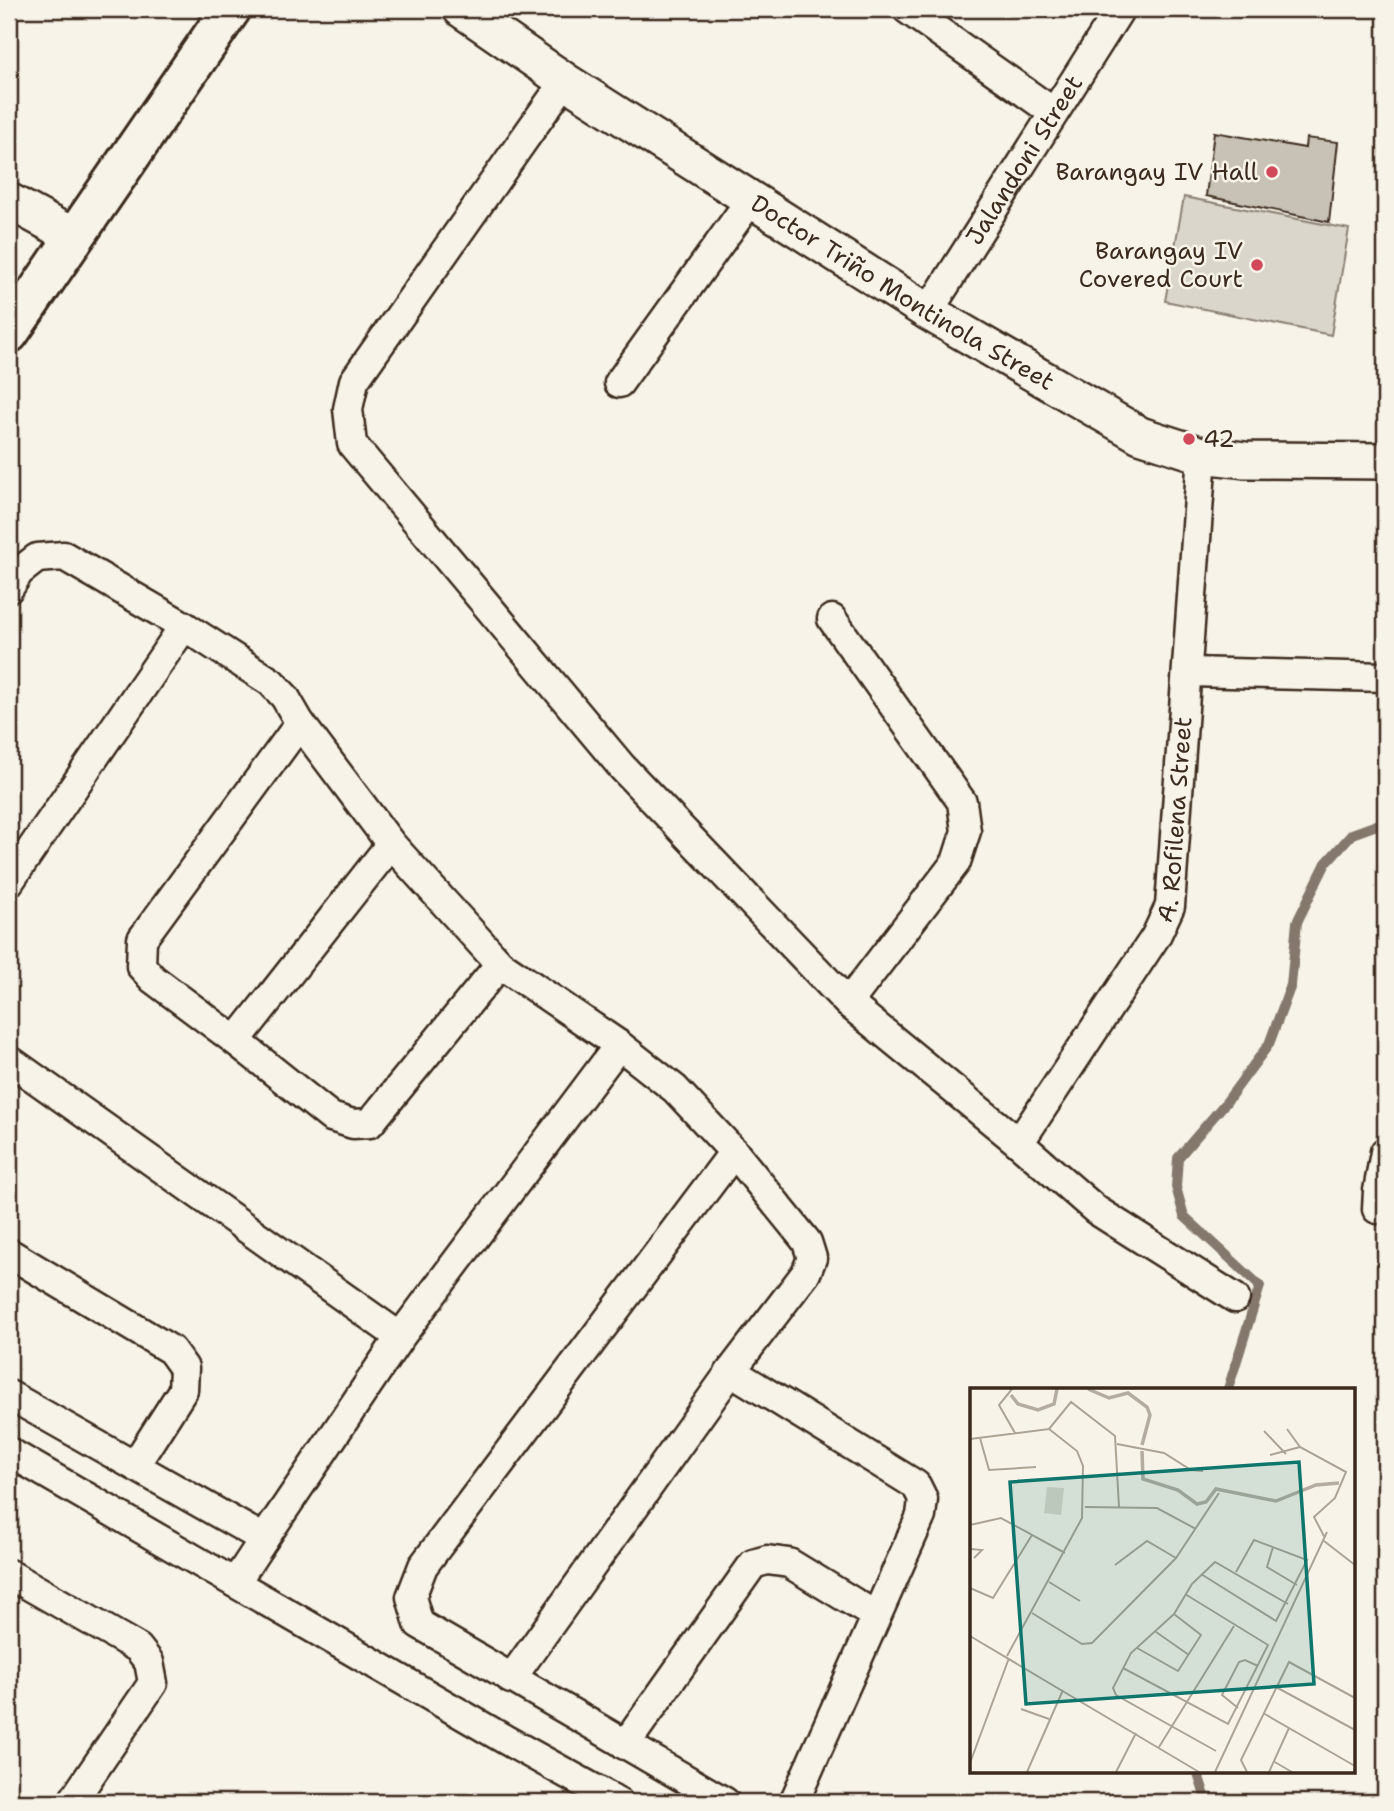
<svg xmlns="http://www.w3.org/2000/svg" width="1394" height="1811" font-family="'Shantell Sans',sans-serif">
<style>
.green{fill:#dbd6cb;stroke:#8b8074;stroke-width:2}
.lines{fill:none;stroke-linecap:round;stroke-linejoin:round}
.stream{stroke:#84786c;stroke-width:10}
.building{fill:#c8c1b6;stroke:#3b2a1e;stroke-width:2}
.minor-casing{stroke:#3b2a1e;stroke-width:33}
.tertiary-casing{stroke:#3b2a1e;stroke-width:40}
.secondary-casing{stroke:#3b2a1e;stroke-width:44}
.minor{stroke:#f7f3e8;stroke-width:28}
.tertiary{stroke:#f7f3e8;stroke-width:35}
.secondary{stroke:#f7f3e8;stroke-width:38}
.poi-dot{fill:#d1495b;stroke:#f7f3e8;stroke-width:2.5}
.labels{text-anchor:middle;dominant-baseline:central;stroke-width:5;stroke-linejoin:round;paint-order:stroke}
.street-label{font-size:24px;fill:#3b2a1e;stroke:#f7f3e8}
.poi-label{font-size:24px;fill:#3b2a1e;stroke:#f7f3e8;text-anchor:end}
.inset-river{fill:none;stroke:#b4aca0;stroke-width:3.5}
.inset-road{fill:none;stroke:#aca397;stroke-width:2}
.view{fill:#0f766e;fill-opacity:0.15;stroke:#0f766e;stroke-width:3.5}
.inset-edge{fill:none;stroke:#3b2a1e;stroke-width:3.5}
</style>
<rect width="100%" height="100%" fill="#f7f3e8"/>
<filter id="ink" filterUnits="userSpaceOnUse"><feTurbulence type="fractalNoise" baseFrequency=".0143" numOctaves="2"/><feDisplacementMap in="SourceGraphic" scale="14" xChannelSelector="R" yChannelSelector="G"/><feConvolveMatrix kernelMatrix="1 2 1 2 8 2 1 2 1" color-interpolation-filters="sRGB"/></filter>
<g filter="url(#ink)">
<path class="green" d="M1184,197L1349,229L1331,335L1165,301Z"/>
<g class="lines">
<g class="stream">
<path d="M1228,1389L1260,1286L1184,1216L1176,1187L1178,1158L1227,1101L1269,1044L1291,985L1297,922L1326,863L1352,834L1385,822"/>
<path d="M1197,1771L1207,1802"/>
</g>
</g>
<path class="building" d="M1214,132L1305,148L1306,138L1338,142L1329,222L1206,196Z"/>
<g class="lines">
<defs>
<g id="minor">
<path d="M907,9L1053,112"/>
<path d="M565,81L354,381L348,409L352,444L622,767L848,1003L1019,1143L1096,1210L1235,1298"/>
<path id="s1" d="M928,312L1120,9"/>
<path d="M619,383L752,198"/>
<path d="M9,588L19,572L37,558L64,556L184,626L271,682L285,697L300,723L391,844L500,964L619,1045L675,1089L734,1152L807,1242L812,1258L806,1273L731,1371L511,1679"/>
<path d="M832,619L962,802L966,831L956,862L848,1003"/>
<path d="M1188,672L1385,677"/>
<path d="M300,723L142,939L141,966L153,979L236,1041L331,1117L353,1124L370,1123L500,964"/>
<path d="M9,882L184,626"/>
<path d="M236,1041L391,844"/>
<path d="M9,1060L400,1337"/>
<path id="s2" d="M1019,1143L1156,936L1170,906L1202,455"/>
<path d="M1377,1209L1378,1191L1385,1152"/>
<path d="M9,1253L171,1350L184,1368L183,1390L135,1465"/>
<path d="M731,1371L916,1485L923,1499L921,1516L794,1802"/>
<path d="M9,1395L264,1539L400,1337L619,1045"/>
<path d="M9,1452L506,1740L618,1802"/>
<path d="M9,1574L138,1648L149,1662L153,1683L72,1802"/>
<path d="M235,1583L264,1539"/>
<path d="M625,1745L753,1564L767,1560L789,1563L876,1616"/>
<path d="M725,1802L419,1624L411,1597L423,1566L734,1152"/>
</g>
<g id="tertiary">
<path id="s3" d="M461,9L565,81L928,312L1140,435L1202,455L1245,460L1385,461"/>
<path d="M9,201L75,237"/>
</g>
<path id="secondary" d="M9,333L231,9"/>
</defs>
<use href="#minor" class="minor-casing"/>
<use href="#tertiary" class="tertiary-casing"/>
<use href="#secondary" class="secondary-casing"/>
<use href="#minor" class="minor"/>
<use href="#tertiary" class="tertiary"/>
<use href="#secondary" class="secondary"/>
</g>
</g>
<g class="poi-dot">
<circle cx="1272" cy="172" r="7"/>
<circle cx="1257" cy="265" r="7"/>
<circle cx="1189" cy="439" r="7"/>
</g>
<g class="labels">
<g class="street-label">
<text stroke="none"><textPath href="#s1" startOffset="180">Jalandoni Street</textPath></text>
<text stroke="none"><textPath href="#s3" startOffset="525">Doctor Triño Montinola Street</textPath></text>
<text stroke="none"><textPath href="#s2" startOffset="368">A. Rofilena Street</textPath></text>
</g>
<g class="poi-label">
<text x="1258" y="172">Barangay IV Hall</text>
<text x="1243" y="251">Barangay IV<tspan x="1243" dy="28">Covered Court</tspan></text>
<text x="1203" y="439" text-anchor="start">42</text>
</g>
</g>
<g transform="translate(970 1388)">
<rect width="385" height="385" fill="#f7f3e8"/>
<path d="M77,99L94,100L91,127L74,125Z" fill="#dbd6cb"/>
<path class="inset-river" d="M118,1L139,10L158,5L177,19L180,27L172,57M41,7L48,16L68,22L84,16L87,1M172,63L173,91L208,102L227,116L236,114L246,101L306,113L346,97L369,95"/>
<path class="inset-road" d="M42,1L29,17L45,45M79,41L101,14L145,48L149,119M317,41L330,59L376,84L365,110L344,129L355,150M294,43L316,66M10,50L19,82L66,79M0,51L79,41L107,63L113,78L112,130L37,268M147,56L194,65L221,82L233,83M300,67L330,59M115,119L187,120L226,141M0,137L31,130L95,165M354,153L385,177M303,159L297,179L327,197M0,161L12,162L4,170M145,177L177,153L206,170M231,186L306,233L337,172L284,152L266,184M79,194L110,213M0,200L23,210L62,147M62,225L112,256L122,255L206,170L249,105M186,244L219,267M0,248L229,384M167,260L208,283L231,247L204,226M153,280L258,336L298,257L215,206M306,299L385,342M268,320L252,307L269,274L275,272L288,278M51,321L79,331M293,325L385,378M189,359L264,238M246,363L146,307L143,300L161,265L204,226L222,196L245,174L318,216M303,373L322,384M0,375L39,270M57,384L93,302M146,384L166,345M245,384L357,144M277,384L271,372L319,274L385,310M299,384L319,340"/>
<path class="view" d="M329,74L344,296L56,316L40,94Z"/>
<rect width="385" height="385" class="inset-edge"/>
</g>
<rect width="1394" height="1811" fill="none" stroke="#f7f3e8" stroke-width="35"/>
<rect x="18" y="18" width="1359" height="1776" fill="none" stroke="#3b2a1e" stroke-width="2.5" filter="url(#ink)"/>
</svg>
